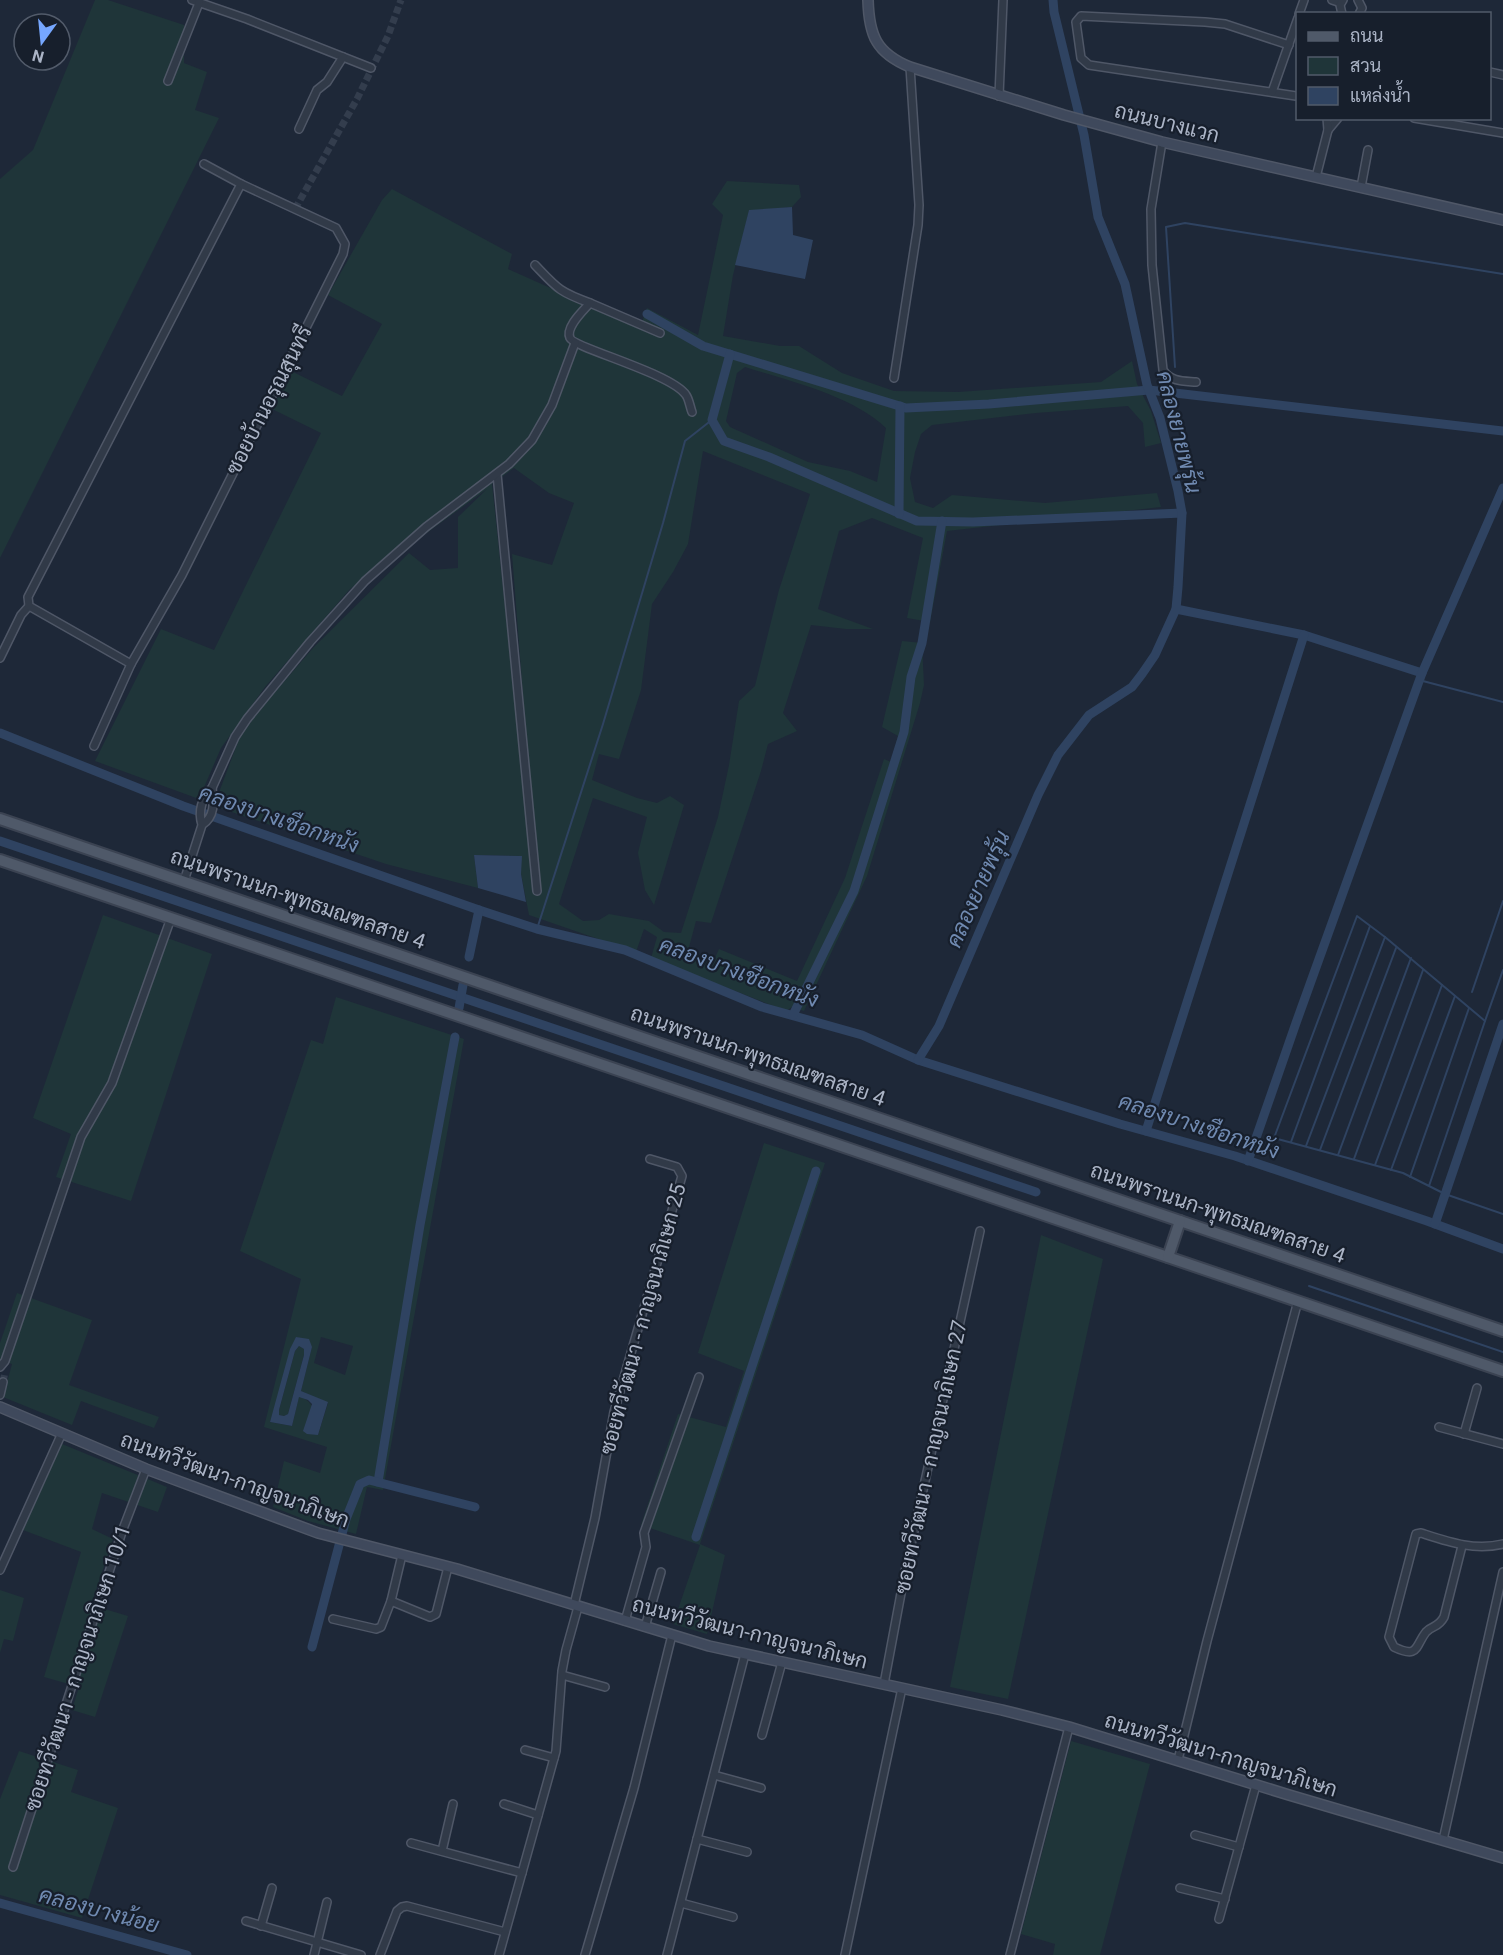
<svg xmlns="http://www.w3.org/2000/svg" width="1503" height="1955" font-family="Roboto,Sarabun,sans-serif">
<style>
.green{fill:#1f3539;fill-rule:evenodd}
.water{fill:#2f4361;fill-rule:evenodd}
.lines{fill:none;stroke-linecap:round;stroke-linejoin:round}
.stream{stroke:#2f4361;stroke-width:2}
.canal{stroke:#2f4361;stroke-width:9}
.street-tunnel{stroke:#333d4d;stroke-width:7;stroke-dasharray:7 3.5;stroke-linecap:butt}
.street-casing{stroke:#4f5767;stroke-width:10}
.secondary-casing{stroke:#4f5767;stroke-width:12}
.primary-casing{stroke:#3b4352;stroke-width:14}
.street{stroke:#313a48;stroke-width:7}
.secondary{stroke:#3f495c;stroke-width:9}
.primary{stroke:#4f5969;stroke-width:10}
.labels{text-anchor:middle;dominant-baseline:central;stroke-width:4.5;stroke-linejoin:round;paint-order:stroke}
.street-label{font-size:21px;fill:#abb4c6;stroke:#171f2c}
.water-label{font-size:22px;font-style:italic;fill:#708ab1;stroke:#171f2c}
</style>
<rect width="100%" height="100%" fill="#1e2838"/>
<g class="green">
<path d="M95,0H108L184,25V63L207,72L195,110L219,118L0,558V179L33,150Z"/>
<path d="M727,181L799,185L801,197L792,207L749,211L733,275L723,336L780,346H799L842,373L894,391L958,392L1101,382L1132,361L1137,384L1151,411L1161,443L1145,447L1143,423L1128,406L1036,413L932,425L921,434L915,452L910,478L915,502L933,508L952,495L1045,503L1157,493L1161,507L947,531L930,622L907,618L923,538L872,518L839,531L818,609L873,629H846L811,625L783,713L797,731L768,744L761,771L711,923L696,921L688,951L714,960L719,949L797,981L845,878L884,759L891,762L898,736L882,727L902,641L922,643L924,685L920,703L867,876L804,1011L792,1007L786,1011L651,958L657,937L644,929L636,952L529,915L521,874V856L474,855L478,888L386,864L220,808L218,795L239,739L258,712L313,648L409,553L430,570L458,568V517L487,489L350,589L265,687L221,748L199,799L95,761L161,629L214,650L321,433L272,409L291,371L342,396L382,324L328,295L382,200L392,189L512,254L508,269L640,328L647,308L698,335L723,215L712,204ZM745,367C789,381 852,395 886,428L877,482L850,471L808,462L730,427L726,421L737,373ZM703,451L810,494L779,590L755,686L739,701L729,765L718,817L681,933L664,932L649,921L609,914L599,920L583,921L559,904L593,798L647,817L638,853L645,890L654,905L684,805L670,796L657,803L637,798L592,780L599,754L619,759L641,690L652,604L673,572L688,544ZM514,468L549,493L574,503L552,565L512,554L530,784L529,834L492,484Z"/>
<path d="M103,915L212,954L131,1201L56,1177L71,1134L33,1118Z"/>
<path d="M336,997L464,1039L383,1490L367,1487L356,1534L308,1521L273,1507L284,1461L320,1473L327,1447L264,1427L301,1279L240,1251L311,1040L323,1044ZM297,1337L312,1347L301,1391L328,1403L318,1435C314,1417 318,1403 299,1396L292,1426L270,1422ZM321,1337L353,1346L345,1375L314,1363Z"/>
<path d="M764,1143L825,1163L700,1544L725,1555L707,1634L673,1624L700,1545L641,1525L678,1414L726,1427L744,1371L698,1353Z"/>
<path d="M1041,1235L1103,1259L1008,1699L950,1687Z"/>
<path d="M17,1293L92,1320L69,1385L159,1417L154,1428L81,1401L72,1425L3,1397L12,1364L0,1359V1343Z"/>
<path d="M299,1346L304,1349V1355L288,1414L284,1416L279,1415V1410L295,1351Z"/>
<path d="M62,1444L167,1487L158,1512L102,1493L92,1529L113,1539L91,1605L128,1616L95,1717L72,1710L79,1687L44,1677L81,1552L23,1530Z"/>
<path d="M0,1590L24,1598L13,1641L4,1639L0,1653Z"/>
<path d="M1071,1741L1150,1764L1100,1955H1053L1055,1944L1021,1934Z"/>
<path d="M19,1751L78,1770L71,1792L118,1808L82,1918L0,1895V1799Z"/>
</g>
<g class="water">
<path d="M792,207L793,235L813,240L805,279L735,265L749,210Z"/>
<path d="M474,855L522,856L521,874L526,902L478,888Z"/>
<path d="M296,1337L309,1339L312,1347L301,1391L328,1402L318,1435L307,1434L303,1431L312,1404L308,1400L299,1397L292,1426L270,1422L290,1349ZM299,1346L304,1349V1355L288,1414L284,1416L279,1415V1410L295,1351Z"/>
</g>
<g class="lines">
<g class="stream">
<path d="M1175,367L1166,227L1185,223L1503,274"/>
<path d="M1419,680L1503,702"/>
<path d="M537,929L603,724L663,523L685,441L713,419"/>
<path d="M1472,992L1503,901"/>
<path d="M1485,1021L1503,970"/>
<path d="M1291,1142L1370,926"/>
<path d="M1306,1146L1385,937"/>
<path d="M1320,1150L1396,948"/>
<path d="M1338,1155L1411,958"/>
<path d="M1354,1159L1423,970"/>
<path d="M1375,1165L1442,985"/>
<path d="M1391,1170L1455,996"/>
<path d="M1410,1177L1469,1008"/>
<path d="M1429,1186L1485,1021L1385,937L1357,916L1274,1138L1403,1173L1445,1194L1503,1214"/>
<path d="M1309,1286L1503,1352"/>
</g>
<g class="canal">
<path d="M647,314L703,346L906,408L989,404L1149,390L1503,431"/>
<path d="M730,354L712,420L724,441L769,457L917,521L973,522L1182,513"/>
<path d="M899,514L900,406"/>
<path d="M1176,609L1304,635L1422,673"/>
<path d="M0,733L183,806L479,910L537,929L625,950L762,1007L862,1035L918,1060L1120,1124L1235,1156L1427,1221L1503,1249"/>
<path d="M0,841L1036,1192"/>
<path d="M469,957L479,910"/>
<path d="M459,1008L463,985"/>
<path d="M793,1015L854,891L904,732L911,677L922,643L942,521"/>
<path d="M918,1060L939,1026L1038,795L1058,755L1089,715L1132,687L1142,674L1155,655L1176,609L1178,587L1182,513L1178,491L1160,418L1147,385L1125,284L1098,217L1084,135L1054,12L1053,0"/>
<path d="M1146,1131L1304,635"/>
<path d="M1248,1161L1296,1023L1422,673L1503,488"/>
<path d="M1435,1224L1503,1024"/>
<path d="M378,1482L420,1225L455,1037"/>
<path d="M696,1537L816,1171"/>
<path d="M312,1647L346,1519L360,1484L369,1480L475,1507"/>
<path d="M0,1903L187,1955"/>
</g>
<g class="street-tunnel">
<path d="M295,209L357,99L388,36L401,0"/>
<path d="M3,1382L5,1372"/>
</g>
<defs>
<g id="street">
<path d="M192,0L247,19L371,68"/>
<path d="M1332,0L1341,3"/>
<path d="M1358,0L1362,8L1359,14"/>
<path d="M1299,14L1304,0"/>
<path d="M1342,14L1340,5L1343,0"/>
<path d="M1289,45L1225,24L1205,22L1081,16L1076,22L1081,58L1089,65L1296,96"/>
<path d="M1490,72L1503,75"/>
<path d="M168,81L199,3"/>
<path d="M1272,92L1298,18"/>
<path d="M999,96L1003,0"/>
<path d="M1414,118L1503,133"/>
<path d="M299,129L317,90L327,82L343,57"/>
<path d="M1328,130L1338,118"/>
<path d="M1162,142L1151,209L1152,265L1163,370C1171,382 1183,381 1196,382"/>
<path d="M1316,177L1328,130L1327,118"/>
<path d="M1361,187L1368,150"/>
<path d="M535,265C557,288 559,292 590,303"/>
<path d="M660,333L590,303C584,310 565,327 570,338C574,348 671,373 686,395C689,399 690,407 692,412"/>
<path d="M894,378L918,225L919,205L910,67"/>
<path d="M497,474L537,891"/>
<path d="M0,658L21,615L29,606"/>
<path d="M131,664L29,606L28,597L241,184"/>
<path d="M94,746L131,664L182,575L343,254L345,244L336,228L241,184L204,164"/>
<path d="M212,788L235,737L247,719L310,642L365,581L426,527L509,464L532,440L552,405L575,343"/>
<path d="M184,881L202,825C198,811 202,798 212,788C214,802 215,817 202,825"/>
<path d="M0,1367L5,1361L81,1137L112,1083L171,918"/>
<path d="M0,1395L3,1382"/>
<path d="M1439,1427L1503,1444"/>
<path d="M1464,1434L1477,1388"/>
<path d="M1462,1546L1444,1617C1438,1628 1433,1625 1426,1632C1415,1646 1419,1659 1394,1647L1389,1637L1416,1534L1421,1533C1449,1542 1474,1551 1503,1544"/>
<path d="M0,1570L62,1433"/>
<path d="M391,1601L430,1617L436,1614L448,1567"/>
<path d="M574,1605L595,1518L614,1412L682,1176L677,1167L650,1159"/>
<path d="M333,1619L376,1629L381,1627L391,1601L402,1555"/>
<path d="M625,1621L646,1547L644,1533L699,1377"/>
<path d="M645,1627L661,1572"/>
<path d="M562,1675L605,1687"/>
<path d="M884,1684L905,1572L980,1231"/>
<path d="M762,1735L782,1662"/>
<path d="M525,1750L554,1758"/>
<path d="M1178,1760L1207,1641L1298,1301"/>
<path d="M714,1775L761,1788"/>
<path d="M504,1804L538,1815"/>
<path d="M1195,1835L1239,1847"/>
<path d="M697,1839L747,1852"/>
<path d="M1443,1840L1503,1572"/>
<path d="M411,1843L522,1873"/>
<path d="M442,1851L453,1804"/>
<path d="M13,1867L123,1529L146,1469"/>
<path d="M1180,1888L1225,1899"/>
<path d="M681,1903L733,1917"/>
<path d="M1219,1919L1256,1785"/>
<path d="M246,1921L361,1955"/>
<path d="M261,1926L272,1888"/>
<path d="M314,1955L327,1902"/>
<path d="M380,1955L397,1911L402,1907L407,1906L505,1932"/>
<path d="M499,1955L556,1751L562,1671L566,1650L578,1607"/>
<path d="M585,1955L634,1788L672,1635"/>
<path d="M667,1955L745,1654"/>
<path d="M845,1955L902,1688"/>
<path d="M1010,1955L1069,1727"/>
</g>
<g id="secondary">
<path d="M868,0C869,35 876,53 910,67L1064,115L1162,142L1503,220"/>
<path d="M0,1407L146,1469L318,1533L457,1569L709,1646L1002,1710L1069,1727L1289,1795L1503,1858"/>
</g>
<g id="primary">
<path d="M0,819L1503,1331"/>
<path d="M0,860L1503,1371"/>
<path d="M1168,1257L1180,1221"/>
</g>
</defs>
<use href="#street" class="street-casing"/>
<use href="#secondary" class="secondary-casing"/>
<use href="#primary" class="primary-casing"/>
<use href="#street" class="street"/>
<use href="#secondary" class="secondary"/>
<use href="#primary" class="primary"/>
</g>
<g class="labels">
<g class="street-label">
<text transform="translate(1167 123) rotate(14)">ถนนบางแวก</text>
<text transform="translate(269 400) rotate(-63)">ซอยบ้านอรุณสุนทรี</text>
<text transform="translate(298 899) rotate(19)">ถนนพรานนก-พุทธมณฑลสาย 4</text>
<text transform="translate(758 1056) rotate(19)">ถนนพรานนก-พุทธมณฑลสาย 4</text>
<text transform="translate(1218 1213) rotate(19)">ถนนพรานนก-พุทธมณฑลสาย 4</text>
<text transform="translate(643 1319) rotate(-75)">ซอยทวีวัฒนา - กาญจนาภิเษก 25</text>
<text transform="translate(931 1457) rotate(-78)">ซอยทวีวัฒนา - กาญจนาภิเษก 27</text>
<text transform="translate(235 1480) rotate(20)">ถนนทวีวัฒนา-กาญจนาภิเษก</text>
<text transform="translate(750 1633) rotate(14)">ถนนทวีวัฒนา-กาญจนาภิเษก</text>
<text transform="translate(78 1668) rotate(-72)">ซอยทวีวัฒนา - กาญจนาภิเษก 10/1</text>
<text transform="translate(1221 1755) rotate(17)">ถนนทวีวัฒนา-กาญจนาภิเษก</text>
</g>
<g class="water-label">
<text transform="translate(1179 432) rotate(76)">คลองยายพรุ้น</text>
<text transform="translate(279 819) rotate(19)">คลองบางเชือกหนัง</text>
<text transform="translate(978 889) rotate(-66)">คลองยายพรุ้น</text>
<text transform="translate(739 972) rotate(20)">คลองบางเชือกหนัง</text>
<text transform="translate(1199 1126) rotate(18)">คลองบางเชือกหนัง</text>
<text transform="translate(99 1910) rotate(15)">คลองบางน้อย</text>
</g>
</g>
<rect x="1296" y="12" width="195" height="108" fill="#171f2c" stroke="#525b6a" stroke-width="1.5"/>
<rect x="1308" y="32" width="30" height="9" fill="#4f5969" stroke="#525b6a" stroke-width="1.5"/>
<text x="1350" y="42" font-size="18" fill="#abb4c6">ถนน</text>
<rect x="1308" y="57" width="30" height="18" fill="#1f3539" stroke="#525b6a" stroke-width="1.5"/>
<text x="1350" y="72" font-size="18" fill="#abb4c6">สวน</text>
<rect x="1308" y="87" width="30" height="18" fill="#2f4361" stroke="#525b6a" stroke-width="1.5"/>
<text x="1350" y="102" font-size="18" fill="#abb4c6">แหล่งน้ำ</text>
<g transform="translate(42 42) rotate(195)"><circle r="28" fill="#171f2c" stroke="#525b6a" stroke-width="1.5"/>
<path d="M0-4.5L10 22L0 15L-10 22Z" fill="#76a7ff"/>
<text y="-9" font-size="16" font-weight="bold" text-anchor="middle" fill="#abb4c6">N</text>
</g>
</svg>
